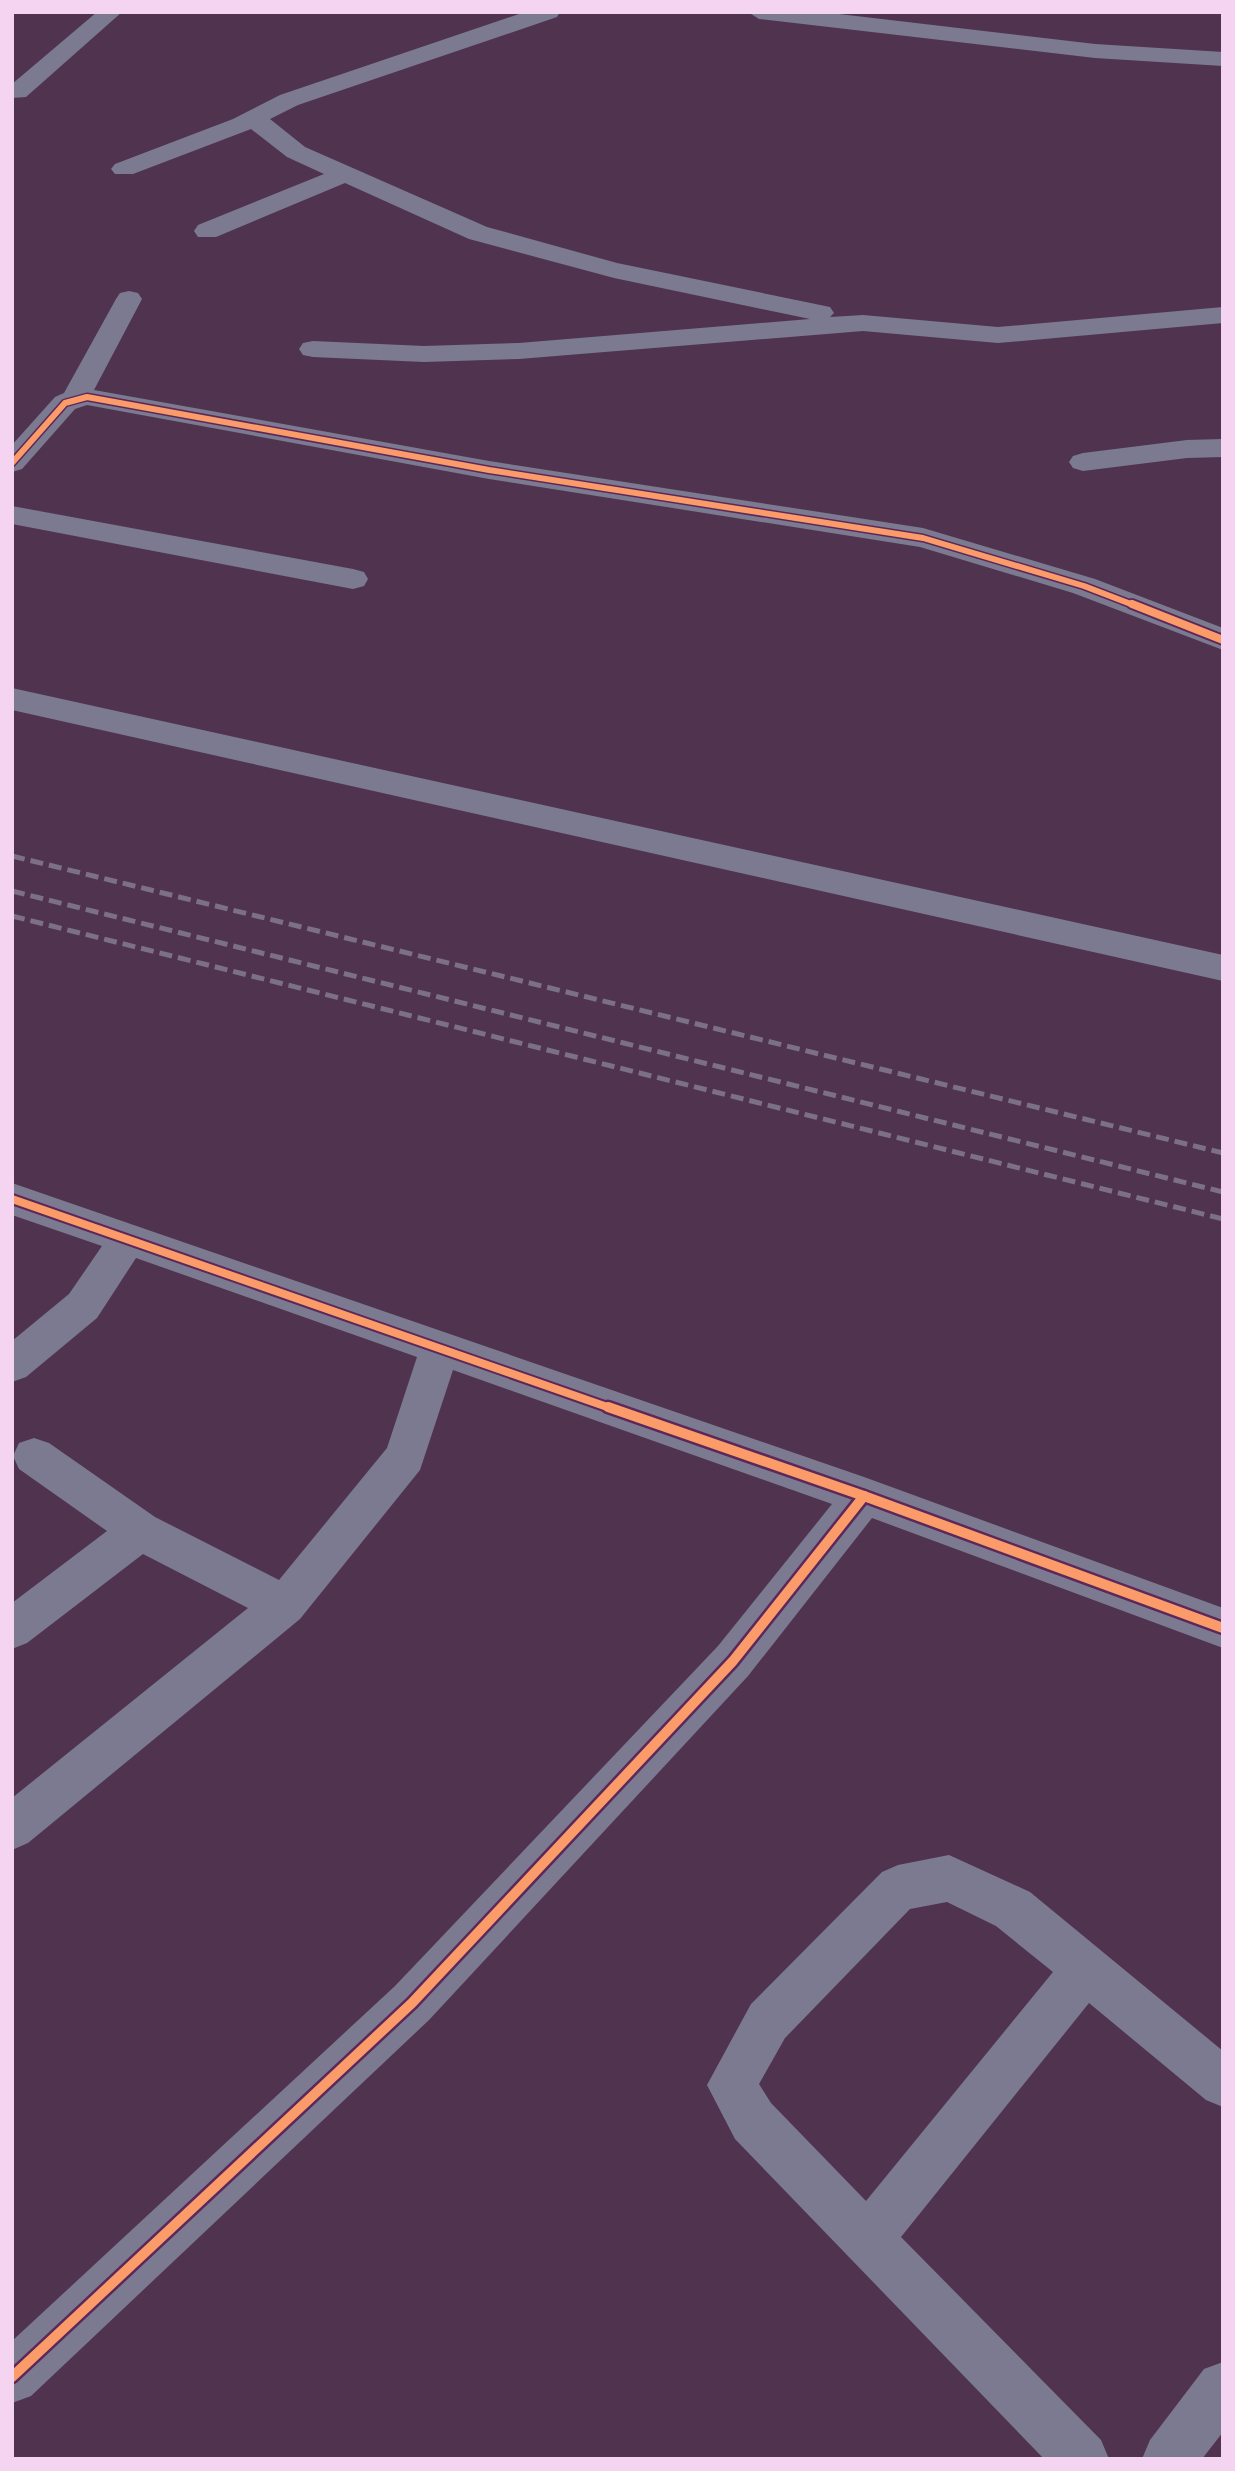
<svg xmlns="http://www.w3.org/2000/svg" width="1235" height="2471" font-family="'Golos Text',sans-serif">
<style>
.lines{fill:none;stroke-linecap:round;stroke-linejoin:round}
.minor{fill:#7c7a91;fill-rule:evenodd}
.rail{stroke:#7c7085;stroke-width:5;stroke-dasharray:13 6;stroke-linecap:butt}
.cycleway-far2-casing{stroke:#5c285a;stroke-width:9}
.cycleway-far1-casing{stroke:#5c285a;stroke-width:12}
.cycleway-casing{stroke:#5c285a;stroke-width:15}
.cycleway-far2{stroke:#fa9b69;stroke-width:6}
.cycleway-far1{stroke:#fa9b69;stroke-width:8}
.cycleway{stroke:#fa9b69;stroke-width:10}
</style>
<rect width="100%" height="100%" fill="#50344f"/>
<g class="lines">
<g class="minor">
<path d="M97,12H122L26,97L12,98V84Z"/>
<path d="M525,12H560L557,17L298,105L270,119L305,147L487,227L617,263L830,307L834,313L830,317L863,315L998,327L1223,307V323L998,343L863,331L519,359L424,362L313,357L303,355L299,349L303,343L313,341L424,346L519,343L810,319L614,278L469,239L345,183L216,237H198L194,231L198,225L324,174L287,157L251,129L133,174H115L111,169L115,164L233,119L280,95Z"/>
<path d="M748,12H822L1095,44L1223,52V66L1095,58L759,19Z"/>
<path d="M129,291L138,293L142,299L94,390L489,461L923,528L1095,579L1223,628V650L1073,593L920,547L489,479L87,405L75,409L22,469L12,472V445L55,397L64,393L116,299L120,293Z"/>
<path d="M1223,439V457L1187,458L1083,471L1073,468L1069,462L1073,456L1083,453L1187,440Z"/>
<path d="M12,506L353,569L364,572L368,579L364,586L353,589L12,524Z"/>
<path d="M12,688L1223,955V981L12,710Z"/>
<path d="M12,1183L864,1477L1223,1608V1648L872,1518L748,1676L429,2020L31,2396L12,2403V2341L395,1986L718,1646L832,1504L453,1370L420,1470L300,1619L28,1843L12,1850V1798L248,1608L143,1554L27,1643L12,1649V1603L107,1531L19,1469L13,1456L19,1443L34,1438L49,1443L155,1517L279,1580L387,1448L417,1357L136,1258L97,1318L26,1377L12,1382V1341L69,1294L102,1246L12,1215Z"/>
<path d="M949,1855L1030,1892L1223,2051V2107L1206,2100L1089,2003L901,2237L1101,2440L1109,2459H1044L735,2139L707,2085L751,2004L882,1872L898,1865ZM947,1902L996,1926L1053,1972L866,2201L771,2103L759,2084L785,2038L910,1909Z"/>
<path d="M1223,2362V2432L1202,2459H1142L1150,2440L1204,2369Z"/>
</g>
<g class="rail">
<path d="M12,856L1223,1153"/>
<path d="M12,891L1223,1192"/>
<path d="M12,916L1223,1219"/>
</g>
<defs>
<path id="cycleway-far2" d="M12,463L65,403L87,397L489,470L923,538L1084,586L1136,606"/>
<g id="cycleway-far1">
<path d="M1132,604L1223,640"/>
<path d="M12,1199L613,1409"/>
</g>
<g id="cycleway">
<path d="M608,1407L864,1496L1223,1628"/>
<path d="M12,2377L412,2003L733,1661L864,1496"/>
</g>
</defs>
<use href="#cycleway-far2" class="cycleway-far2-casing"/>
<use href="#cycleway-far1" class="cycleway-far1-casing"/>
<use href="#cycleway" class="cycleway-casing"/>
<use href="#cycleway-far2" class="cycleway-far2"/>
<use href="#cycleway-far1" class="cycleway-far1"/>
<use href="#cycleway" class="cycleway"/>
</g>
<rect width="1235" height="2471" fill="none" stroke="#f4d4f1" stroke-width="28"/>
</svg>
